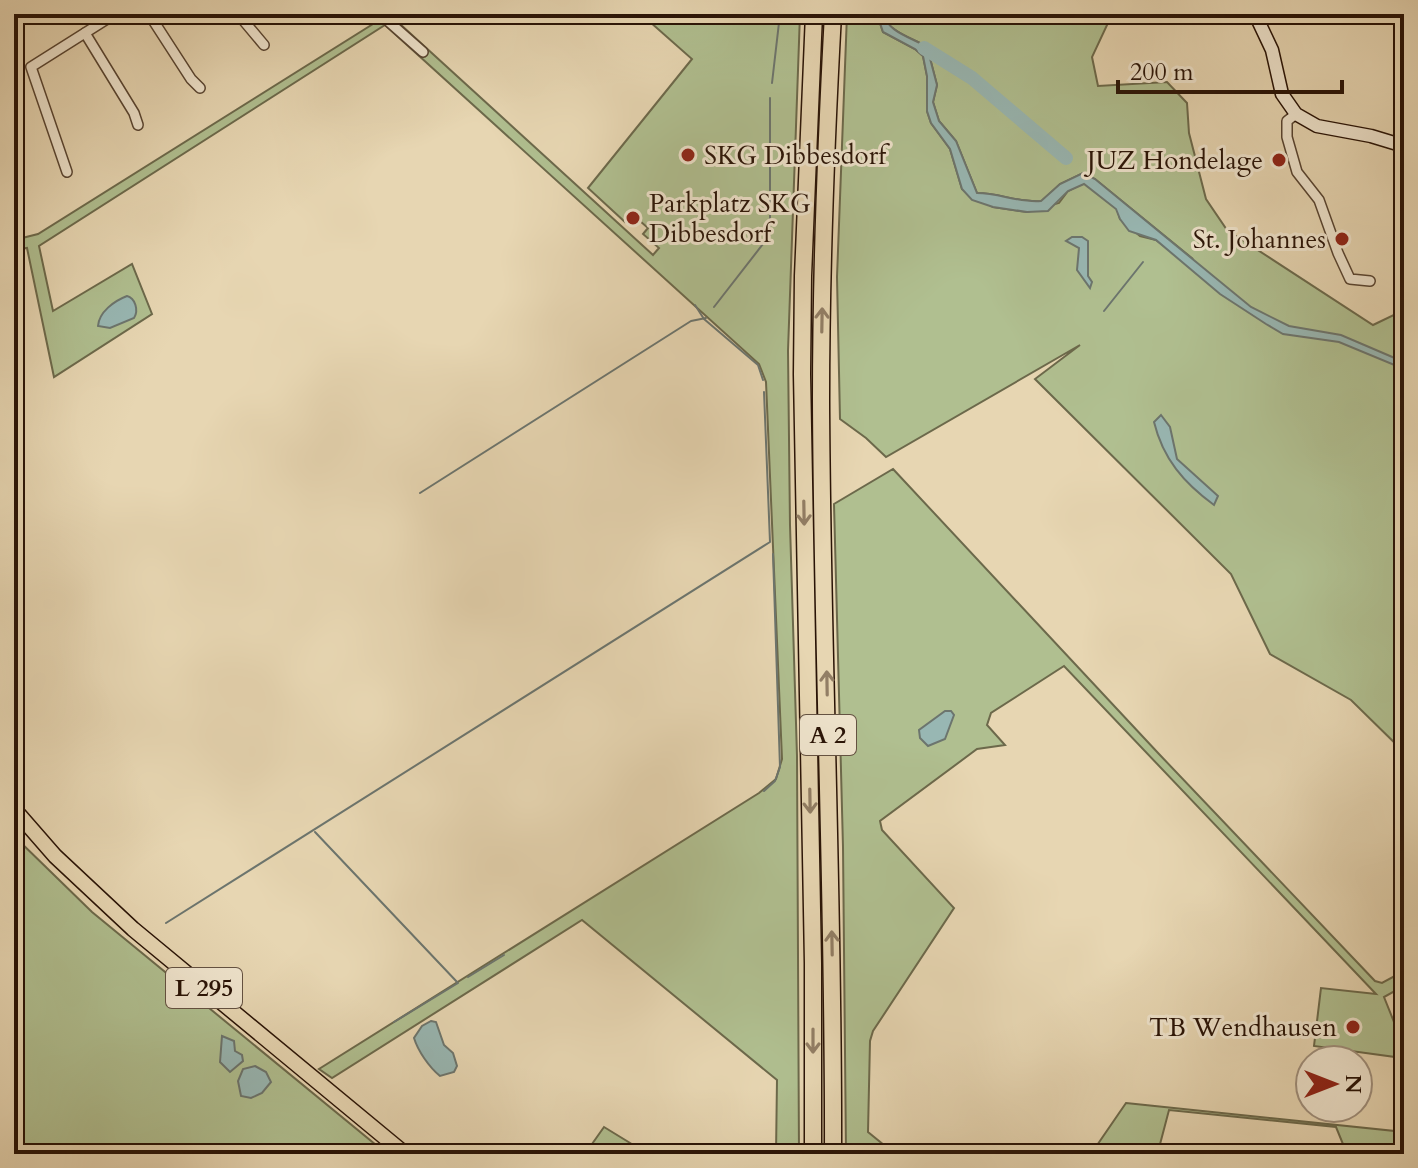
<svg xmlns="http://www.w3.org/2000/svg" width="1418" height="1168" font-family="Cardo,serif">
<style>
.green{fill:#b0bf90;stroke:#6c694b;stroke-width:2}
.water{fill:#98b7b3;stroke:#6c756e;stroke-width:2}
.lines{fill:none;stroke-linecap:round;stroke-linejoin:round}
.stream{stroke:#6c756e;stroke-width:2}
.river{stroke:#98b7b3;stroke-width:14}
.minor-casing{stroke:#584431;stroke-width:12}
.secondary-casing{stroke:#291306;stroke-width:15}
.primary-casing{stroke:#291306;stroke-width:17}
.motorway-casing{stroke:#291306;stroke-width:19}
.minor{stroke:#efe4cd;stroke-width:9}
.secondary{stroke:#efe4cd;stroke-width:12}
.primary{stroke:#e7d6b2;stroke-width:14}
.motorway{stroke:#e7d6b2;stroke-width:16}
.oneway{stroke:#927e65}
.poi-dot{fill:#8f2418;stroke:#efe4cd;stroke-width:3}
.labels{text-anchor:middle;dominant-baseline:central;stroke-width:6;stroke-linejoin:round;paint-order:stroke}
.shield{fill:#efe4cd;stroke:#645242;stroke-width:2}
.shield-label{font-size:24px;font-weight:bold;fill:#291306}
.poi-label{font-size:26px;fill:#291306;stroke:#efe4cd;text-anchor:end}
</style>
<rect width="100%" height="100%" fill="#e7d6b2"/>
<filter id="stains"><feTurbulence type="fractalNoise" baseFrequency=".0025" numOctaves="4"/><feColorMatrix values="0 0 0 0 .2 0 0 0 0 .09 0 0 0 0 .02 0 0 0 .5 -.17"/></filter>
<radialGradient id="worn" r=".72"><stop offset=".6" stop-color="#630" stop-opacity="0"/><stop offset="1" stop-color="#630" stop-opacity=".3"/></radialGradient>
<g class="green">
<path d="M389,14L653,255L659,248L643,234L648,228L632,214L625,222L588,188L692,59L641,14H800L788,351L790,525L797,756L799,1154H776L777,1080L582,920L332,1078L319,1069L759,793L776,779L782,759L766,382L759,364L385,25L39,246L53,311L132,264L152,314L54,377L27,248L14,250V240L38,234Z"/>
<path d="M847,14H877L883,32L915,49L923,56L927,76V111L931,123L950,149L962,189L993,207L1027,212L1059,203L1068,191L1084,183L1117,209L1120,219L1140,236L1156,240L1176,255L1193,259L1095,179L1083,173L1060,184L1042,201C1018,203 1000,193 977,193L956,141L939,121L933,102L937,85L927,47C911,37 889,33 883,14H1105L1108,23L1092,57L1098,86L1167,82L1187,103L1189,133L1206,199L1227,230L1373,325L1404,310V752L1351,700L1270,654L1231,574L1035,379L1080,345L886,457L866,438L840,419L837,277Z"/>
<path d="M893,469L1159,754L1375,981L1382,983L1404,971V986L1384,997L1404,1047V1062L1402,1058L1314,1046L1321,988L1376,994L1064,666L991,713L987,725L1005,745L977,749L880,821L882,830L954,908L873,1031L870,1041L868,1132L895,1154H846L843,847L834,504Z"/>
<path d="M14,836L92,912L387,1154H14Z"/>
<path d="M1126,1103L1404,1132V1154H1347L1336,1127L1169,1110L1159,1148L1155,1154H1091Z"/>
<path d="M604,1127L648,1154H585Z"/>
</g>
<g class="water">
<path d="M877,14H883C889,33 911,37 927,47L937,85L933,102L939,121L956,141L977,193C1000,193 1018,203 1041,201L1060,184L1083,173L1095,179L1251,307L1289,326L1341,335L1404,362V369L1339,342L1283,334L1266,324L1220,294L1156,240L1129,231L1120,219L1116,209L1084,184L1068,191L1048,211L1027,212L993,207L972,200L962,189L950,149L931,123L927,111V76L923,56L915,49L883,32Z"/>
<path d="M1072,237H1082L1088,241V276L1092,282L1090,288L1077,270L1079,248L1066,241Z"/>
<path d="M127,296C135,298 139,310 134,318L110,328L98,326C99,312 114,301 127,296Z"/>
<path d="M1161,415L1170,427L1177,459L1218,496L1214,505C1184,483 1163,459 1154,422Z"/>
<path d="M945,711H951L954,715L945,739L928,746L920,738L919,730Z"/>
<path d="M431,1021L436,1022L444,1045L453,1053L457,1066L454,1072L440,1076C429,1067 418,1051 414,1038L422,1026Z"/>
<path d="M222,1036L234,1041L235,1051L242,1055L243,1061L230,1072L220,1062Z"/>
<path d="M255,1066L266,1072L271,1082L262,1093L251,1098L241,1096L238,1081L243,1069Z"/>
</g>
<g class="lines">
<g class="stream">
<path d="M772,83L780,14"/>
<path d="M695,305L704,319L758,365L763,380"/>
<path d="M714,307L770,235V98"/>
<path d="M1104,311L1143,262"/>
<path d="M420,493L691,321L706,318"/>
<path d="M764,791L775,781L780,767L773,554"/>
<path d="M315,832L458,983L394,1022"/>
<path d="M166,923L770,542L764,392"/>
<path d="M468,977L504,955"/>
</g>
<path class="river" d="M924,48L972,78L1066,158"/>
<defs>
<g id="minor">
<path d="M149,14L191,79L200,88"/>
<path d="M238,14L264,45"/>
<path d="M380,14L423,52"/>
<path d="M85,33L134,113L138,125"/>
<path d="M1296,114L1287,121V137L1297,172L1319,200L1338,253L1350,279L1370,281"/>
<path d="M67,172L31,67L115,14"/>
</g>
<path id="secondary" d="M1255,14L1272,50L1282,94L1296,114L1317,126L1371,136L1404,146"/>
<path id="primary" d="M14,809L55,856L133,929L405,1154"/>
<g id="motorway">
<path d="M813,1154V963L802,374L803,276L814,14"/>
<path d="M833,1154C834,903 822,651 821,400C821,271 826,142 833,14"/>
</g>
</defs>
<use href="#minor" class="minor-casing"/>
<use href="#secondary" class="secondary-casing"/>
<use href="#primary" class="primary-casing"/>
<use href="#motorway" class="motorway-casing"/>
<use href="#minor" class="minor"/>
<use href="#secondary" class="secondary"/>
<use href="#primary" class="primary"/>
<use href="#motorway" class="motorway"/>
</g>
<defs><path id="oneway-shaft" d="M-6 0H5M1.5-3L5.5 0L1.5 3" fill="none" stroke-width="1.6" stroke-linecap="round" stroke-linejoin="round" transform="scale(2)"/></defs>
<g class="oneway">
<use href="#oneway-shaft" transform="translate(822 320) rotate(-89)"/>
<use href="#oneway-shaft" transform="translate(804 513) rotate(89)"/>
<use href="#oneway-shaft" transform="translate(827 683) rotate(-91)"/>
<use href="#oneway-shaft" transform="translate(810 801) rotate(89)"/>
<use href="#oneway-shaft" transform="translate(832 943) rotate(-91)"/>
<use href="#oneway-shaft" transform="translate(813 1041) rotate(90)"/>
</g>
<g class="poi-dot">
<circle cx="688" cy="155" r="8"/>
<circle cx="1279" cy="160" r="8"/>
<circle cx="633" cy="218" r="8"/>
<circle cx="1342" cy="239" r="8"/>
<circle cx="1353" cy="1027" r="8"/>
</g>
<g class="labels">
<g class="shield">
<rect x="800" y="715" width="56" height="40" rx="6"/>
<rect x="166" y="968" width="76" height="40" rx="6"/>
</g>
<g class="shield-label">
<text x="828" y="735">A 2</text>
<text x="204" y="988">L 295</text>
</g>
<g class="poi-label">
<text x="704" y="155" text-anchor="start">SKG Dibbesdorf</text>
<text x="1263" y="160">JUZ Hondelage</text>
<text x="649" y="203" text-anchor="start">Parkplatz SKG<tspan x="649" dy="30">Dibbesdorf</tspan></text>
<text x="1326" y="239">St. Johannes</text>
<text x="1337" y="1027">TB Wendhausen</text>
</g>
</g>
<rect width="1418" height="1168" fill="none" stroke="#e7d6b2" stroke-width="48"/>
<rect x="16" y="16" width="1386" height="1136" fill="none" stroke="#291306" stroke-width="4"/>
<rect x="24" y="24" width="1370" height="1120" fill="none" stroke="#291306" stroke-width="2"/>
<g transform="translate(1334 1084) rotate(90)"><circle r="38" fill="#efe4cd" stroke="#a0907d" stroke-width="2"/>
<path d="M0-6L14 30L0 20L-14 30Z" fill="#8f2418"/>
<text y="-12" font-size="22" font-weight="bold" text-anchor="middle" fill="#291306">N</text>
</g>
<path d="M1118 80v12h224v-12" fill="none" stroke="#291306" stroke-width="4"/>
<text x="1130" y="80" font-size="24" fill="#291306" stroke="#efe4cd" stroke-width="6" paint-order="stroke">200 m</text>
<rect width="100%" height="100%" filter="url(#stains)"/>
<rect width="100%" height="100%" fill="url(#worn)"/>
</svg>
